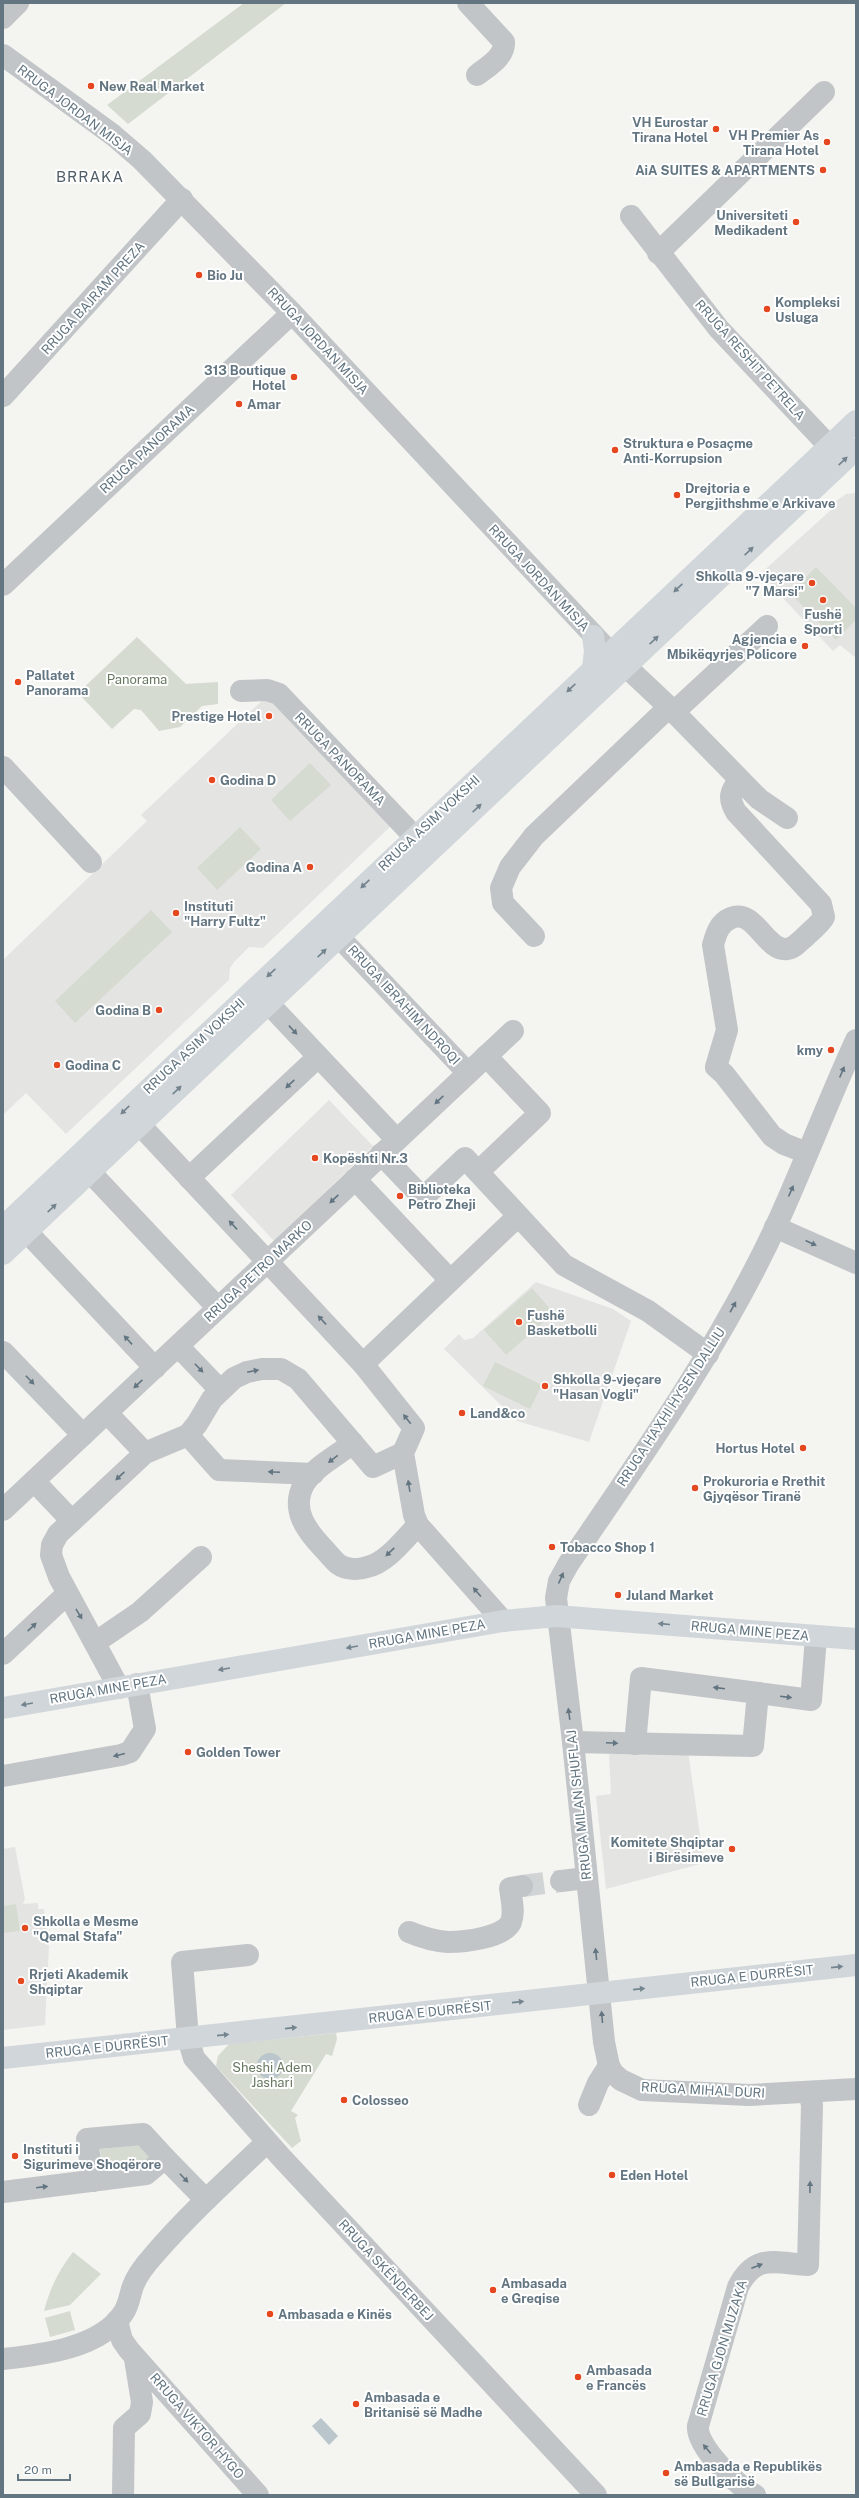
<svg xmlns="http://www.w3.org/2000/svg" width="859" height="2498" font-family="'Public Sans',sans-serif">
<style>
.built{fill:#e4e5e3}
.green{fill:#d5dbd1}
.water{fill:#bac6cb}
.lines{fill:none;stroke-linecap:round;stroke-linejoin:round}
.minor-tunnel{stroke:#d0d4d4;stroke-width:22;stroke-dasharray:22 11;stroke-linecap:butt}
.minor{stroke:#c1c5c8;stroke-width:22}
.major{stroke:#d1d6da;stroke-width:22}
.oneway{fill:#73848e}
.oneway2{fill:#627581}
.poi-dot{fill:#e5471f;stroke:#fff;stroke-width:1.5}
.labels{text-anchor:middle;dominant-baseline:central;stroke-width:4;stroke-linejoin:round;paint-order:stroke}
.poi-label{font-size:13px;font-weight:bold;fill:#627581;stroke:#fff;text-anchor:start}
.street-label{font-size:13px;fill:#627581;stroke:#fff}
.park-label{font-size:13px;fill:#677861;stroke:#fff}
.quarter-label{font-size:15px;letter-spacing:1px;fill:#505d66;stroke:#fff}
</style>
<rect width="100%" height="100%" fill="#f4f4f0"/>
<g class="built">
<path d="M856,493V658L840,645L833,651L760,574L832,509L831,507L836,501L846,494Z"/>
<path d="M268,695L392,825L263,948L249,947L234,962L230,968L229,980L66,1134L26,1093L3,1115V960L147,821L141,815Z"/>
<path d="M329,1100L373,1146L274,1241L231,1195Z"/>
<path d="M536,1282L613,1309L631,1321L589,1442L517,1421L444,1349L459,1334L464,1340L473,1338Z"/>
<path d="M688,1751L704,1863L606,1889L596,1796L611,1794L609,1754Z"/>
<path d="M15,1847L25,1899L23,1904L38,1903V1909H44L49,1947L45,2025L3,2030V1849Z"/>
</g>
<g class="green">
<path d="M244,3H286L128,124L107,105Z"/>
<path d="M816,567L856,608V620L836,640L790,593Z"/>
<path d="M137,637L186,684L218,682V704L202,706L180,727L159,731L141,710L134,709L112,729L78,693Z"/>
<path d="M310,763L331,785L290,821L271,800Z"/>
<path d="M240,827L261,849L217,890L197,868Z"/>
<path d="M151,910L172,932L75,1023L55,1001Z"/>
<path d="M532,1288L554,1313L506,1355L484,1330Z"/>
<path d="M495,1362L542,1385L530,1409L483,1386Z"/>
<path d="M16,1904L20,1931L3,1933V1906Z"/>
<path d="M336,2033L337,2039L332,2056L326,2054L291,2111L298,2115L295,2118L301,2141L292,2148L216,2066L218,2056L229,2044Z"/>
<path d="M140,2145L151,2158L142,2166L102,2170L100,2149Z"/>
<path d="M73,2252L101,2274L70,2305L44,2311C50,2288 59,2270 73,2252Z"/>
<path d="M70,2311L75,2330L50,2337L45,2318Z"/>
</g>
<g class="water">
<circle cx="270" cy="2066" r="13"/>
<path d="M321,2418L338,2436L329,2445L312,2426Z"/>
</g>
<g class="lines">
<path class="minor-tunnel" d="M522,1886L561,1881"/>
<g class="minor">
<path d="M468,3L504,42C505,57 487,67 477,75"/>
<path d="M3,18L18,3"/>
<path d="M3,55L113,135L142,160L292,313L602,644L669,707L759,799L787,818"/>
<path d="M631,216L719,329L829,446"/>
<path d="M658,253L824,92"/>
<path d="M3,396L182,199"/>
<path d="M3,585L292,313"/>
<path d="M241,691L267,690L279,694L428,851"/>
<path d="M674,712L767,626"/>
<path d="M3,767L91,862"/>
<path d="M739,780C730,792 728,798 736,812L821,904L824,917C820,924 813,929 807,935C801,940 795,948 787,949C766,952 755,908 731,918C719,923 716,934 713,945L727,1030L716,1067L724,1074L772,1136L784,1144L807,1153"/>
<path d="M534,936L503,903L501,888L510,867L534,836L669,707"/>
<path d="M339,937L468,1073"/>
<path d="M269,1004L397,1140"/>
<path d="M856,1040C828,1101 804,1165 776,1226C720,1346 643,1455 569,1563L559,1581L556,1598L573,1742L604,2042L609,2066L613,2073L621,2080L642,2090L749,2095L856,2089"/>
<path d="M140,1125L363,1364L414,1428L403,1453L414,1515L418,1525L503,1621"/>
<path d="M381,1154L423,1198L465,1158L564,1265L648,1311L708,1354"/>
<path d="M90,1172L218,1308"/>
<path d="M478,1172L540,1113L486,1056"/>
<path d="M189,1178L318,1057"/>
<path d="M355,1179L450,1280"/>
<path d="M775,1227L856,1263"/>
<path d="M27,1232L155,1368"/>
<path d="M178,1346L220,1390"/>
<path d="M3,1352L83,1435"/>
<path d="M363,1364L518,1216"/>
<path d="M107,1413L145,1453"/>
<path d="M188,1435L219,1470L313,1474"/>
<path d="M353,1443C338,1455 314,1467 304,1484C290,1510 307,1531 323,1548C328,1553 333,1560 338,1564C346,1570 359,1570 367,1567C387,1563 405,1538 418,1525"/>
<path d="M34,1481L72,1521"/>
<path d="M3,1510L513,1031"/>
<path d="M96,1642L140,1612L201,1557"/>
<path d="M3,1654L67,1594"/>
<path d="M119,1688L59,1577L51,1555L52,1545L58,1534L72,1521L145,1453L188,1435L197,1424L212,1399L234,1378L247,1372L262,1369H281L298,1379L373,1467L403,1453"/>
<path d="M573,1742L753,1746L758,1693L811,1700L816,1637"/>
<path d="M635,1744L641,1678L758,1693"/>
<path d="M3,1776L121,1755L130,1752L145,1729L137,1684"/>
<path d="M561,1881L587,1878"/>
<path d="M409,1932C421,1937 434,1941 448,1942C463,1942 504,1938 511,1922C515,1912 511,1898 510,1888L522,1886"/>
<path d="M248,1955L182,1962L188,2038L194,2058L280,2156L596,2495"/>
<path d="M589,2105L598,2083L609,2066"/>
<path d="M93,2181L87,2139L143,2134L165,2158"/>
<path d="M3,2192L146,2174L165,2158L206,2200"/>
<path d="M117,2321L122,2340L129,2350L258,2495"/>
<path d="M3,2359C41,2355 102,2348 124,2312C129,2304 130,2294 133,2286C137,2275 145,2265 153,2256C188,2215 228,2179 267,2142"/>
<path d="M123,2495L124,2428L140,2414L142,2402L135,2359"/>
<path d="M755,2495C737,2485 696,2447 698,2426L738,2287C755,2253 775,2263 808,2265L812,2105L809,2092"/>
</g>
<g class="major">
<path d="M593,668L595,651L593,636"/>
<path d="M3,1227L856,421"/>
<path d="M3,1254L856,449"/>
<path d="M3,1708L503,1621L557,1616L581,1618L856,1639"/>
<path d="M3,2058L856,1965"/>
</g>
</g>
<defs><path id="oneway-solid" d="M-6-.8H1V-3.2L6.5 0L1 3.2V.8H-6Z"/></defs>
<g class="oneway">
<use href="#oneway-solid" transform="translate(843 461) rotate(-43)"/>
<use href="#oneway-solid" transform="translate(749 551) rotate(-43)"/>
<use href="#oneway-solid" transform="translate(678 588) rotate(137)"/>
<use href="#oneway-solid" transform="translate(654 640) rotate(-43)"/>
<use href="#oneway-solid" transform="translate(571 688) rotate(137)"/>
<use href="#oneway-solid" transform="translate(477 808) rotate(-43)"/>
<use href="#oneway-solid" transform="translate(365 884) rotate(137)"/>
<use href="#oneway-solid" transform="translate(322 953) rotate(-43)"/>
<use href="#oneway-solid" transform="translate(271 973) rotate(137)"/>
<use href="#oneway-solid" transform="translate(177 1090) rotate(-44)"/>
<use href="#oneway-solid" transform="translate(125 1110) rotate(136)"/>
<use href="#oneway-solid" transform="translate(52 1208) rotate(-43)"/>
<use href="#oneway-solid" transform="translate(664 1624) rotate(-175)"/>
<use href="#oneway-solid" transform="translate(352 1647) rotate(170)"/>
<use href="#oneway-solid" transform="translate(224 1669) rotate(170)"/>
<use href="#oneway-solid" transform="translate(27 1704) rotate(170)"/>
<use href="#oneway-solid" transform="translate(837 1967) rotate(-6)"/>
<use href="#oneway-solid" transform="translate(639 1989) rotate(-6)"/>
<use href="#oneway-solid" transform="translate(518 2002) rotate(-6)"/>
<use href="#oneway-solid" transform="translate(291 2028) rotate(-6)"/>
<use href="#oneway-solid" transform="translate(223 2035) rotate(-6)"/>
</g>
<g class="oneway2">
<use href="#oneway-solid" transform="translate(293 1030) rotate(47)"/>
<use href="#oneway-solid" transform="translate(842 1072) rotate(-67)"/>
<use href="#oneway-solid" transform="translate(290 1084) rotate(137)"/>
<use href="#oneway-solid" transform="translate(439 1100) rotate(137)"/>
<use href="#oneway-solid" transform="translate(791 1191) rotate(-66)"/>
<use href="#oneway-solid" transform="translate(334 1199) rotate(137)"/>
<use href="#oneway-solid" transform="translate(233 1225) rotate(-133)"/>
<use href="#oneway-solid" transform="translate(811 1243) rotate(24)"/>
<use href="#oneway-solid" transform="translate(733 1307) rotate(-61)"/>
<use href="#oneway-solid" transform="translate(322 1320) rotate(-133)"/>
<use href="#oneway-solid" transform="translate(128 1340) rotate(-133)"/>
<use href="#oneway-solid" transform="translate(199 1368) rotate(46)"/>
<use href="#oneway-solid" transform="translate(253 1371) rotate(-12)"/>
<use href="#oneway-solid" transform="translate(30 1380) rotate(46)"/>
<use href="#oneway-solid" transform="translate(138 1384) rotate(137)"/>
<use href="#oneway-solid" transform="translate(407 1419) rotate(-128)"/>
<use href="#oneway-solid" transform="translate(333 1459) rotate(142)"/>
<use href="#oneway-solid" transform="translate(274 1472) rotate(-178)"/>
<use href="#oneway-solid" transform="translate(120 1476) rotate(137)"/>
<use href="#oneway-solid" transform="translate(409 1486) rotate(-99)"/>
<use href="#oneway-solid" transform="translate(390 1552) rotate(136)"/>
<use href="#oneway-solid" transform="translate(561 1578) rotate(-66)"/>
<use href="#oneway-solid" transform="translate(477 1592) rotate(-131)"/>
<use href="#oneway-solid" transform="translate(79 1614) rotate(59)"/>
<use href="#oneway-solid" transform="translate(32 1627) rotate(-43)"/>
<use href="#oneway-solid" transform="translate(719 1688) rotate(-173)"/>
<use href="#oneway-solid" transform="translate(786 1697) rotate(7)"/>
<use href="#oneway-solid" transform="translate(569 1714) rotate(-98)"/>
<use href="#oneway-solid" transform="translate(612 1743) rotate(2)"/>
<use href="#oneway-solid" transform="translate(119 1755) rotate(166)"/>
<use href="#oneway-solid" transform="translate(596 1954) rotate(-96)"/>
<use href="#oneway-solid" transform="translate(602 2017) rotate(-95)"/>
<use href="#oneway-solid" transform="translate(184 2178) rotate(46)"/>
<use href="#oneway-solid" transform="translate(42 2187) rotate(-7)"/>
<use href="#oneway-solid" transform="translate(810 2187) rotate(-89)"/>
<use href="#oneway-solid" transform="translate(757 2266) rotate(-21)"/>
<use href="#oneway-solid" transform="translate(707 2449) rotate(-130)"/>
</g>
<g class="poi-dot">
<circle cx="91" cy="86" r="4"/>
<circle cx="716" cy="129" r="4"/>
<circle cx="827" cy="142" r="4"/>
<circle cx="823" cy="170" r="4"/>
<circle cx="796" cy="222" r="4"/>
<circle cx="199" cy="275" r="4"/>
<circle cx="767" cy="309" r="4"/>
<circle cx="294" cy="377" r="4"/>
<circle cx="239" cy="404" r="4"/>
<circle cx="615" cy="450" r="4"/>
<circle cx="677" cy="495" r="4"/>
<circle cx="812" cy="583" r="4"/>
<circle cx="823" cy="600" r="4"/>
<circle cx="805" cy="646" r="4"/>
<circle cx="18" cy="682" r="4"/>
<circle cx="269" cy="716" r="4"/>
<circle cx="212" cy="780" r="4"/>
<circle cx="310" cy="867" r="4"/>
<circle cx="176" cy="913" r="4"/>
<circle cx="159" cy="1010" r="4"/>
<circle cx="831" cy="1050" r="4"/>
<circle cx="57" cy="1065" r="4"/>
<circle cx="315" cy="1158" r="4"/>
<circle cx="400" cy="1196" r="4"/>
<circle cx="519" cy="1322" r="4"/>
<circle cx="545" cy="1386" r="4"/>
<circle cx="462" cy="1413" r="4"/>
<circle cx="803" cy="1448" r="4"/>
<circle cx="695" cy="1488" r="4"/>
<circle cx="552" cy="1547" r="4"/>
<circle cx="618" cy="1595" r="4"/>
<circle cx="188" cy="1752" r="4"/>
<circle cx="732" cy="1849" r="4"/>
<circle cx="25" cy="1928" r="4"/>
<circle cx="21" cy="1981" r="4"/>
<circle cx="344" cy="2100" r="4"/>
<circle cx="15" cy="2156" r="4"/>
<circle cx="612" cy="2175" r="4"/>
<circle cx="493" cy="2290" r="4"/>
<circle cx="270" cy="2314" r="4"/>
<circle cx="578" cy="2377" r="4"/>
<circle cx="356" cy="2404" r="4"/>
<circle cx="666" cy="2473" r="4"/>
</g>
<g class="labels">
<g class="poi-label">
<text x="99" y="86">New Real Market</text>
<text x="708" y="122" text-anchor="end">VH Eurostar<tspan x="708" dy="15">Tirana Hotel</tspan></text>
<text x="819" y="135" text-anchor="end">VH Premier As<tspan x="819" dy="15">Tirana Hotel</tspan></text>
<text x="815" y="170" text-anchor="end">AiA SUITES &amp; APARTMENTS</text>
<text x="788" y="215" text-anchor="end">Universiteti<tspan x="788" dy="15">Medikadent</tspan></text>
<text x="207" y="275">Bio Ju</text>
<text x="775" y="302">Kompleksi<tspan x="775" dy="15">Usluga</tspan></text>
<text x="286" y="370" text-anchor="end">313 Boutique<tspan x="286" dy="15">Hotel</tspan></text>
<text x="247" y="404">Amar</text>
<text x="623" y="443">Struktura e Posaçme<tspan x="623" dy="15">Anti-Korrupsion</tspan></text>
<text x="685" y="488">Drejtoria e<tspan x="685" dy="15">Pergjithshme e Arkivave</tspan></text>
<text x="804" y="576" text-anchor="end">Shkolla 9-vjeçare<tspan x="804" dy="15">"7 Marsi"</tspan></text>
<text x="823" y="614" text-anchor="middle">Fushë<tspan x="823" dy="15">Sporti</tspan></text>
<text x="797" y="639" text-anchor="end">Agjencia e<tspan x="797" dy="15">Mbikëqyrjes Policore</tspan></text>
<text x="26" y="675">Pallatet<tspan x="26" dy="15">Panorama</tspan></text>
<text x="261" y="716" text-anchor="end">Prestige Hotel</text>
<text x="220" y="780">Godina D</text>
<text x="302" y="867" text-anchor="end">Godina A</text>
<text x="184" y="906">Instituti<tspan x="184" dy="15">"Harry Fultz"</tspan></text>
<text x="151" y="1010" text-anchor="end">Godina B</text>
<text x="823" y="1050" text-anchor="end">kmy</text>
<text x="65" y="1065">Godina C</text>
<text x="323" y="1158">Kopështi Nr.3</text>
<text x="408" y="1189">Biblioteka<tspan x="408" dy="15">Petro Zheji</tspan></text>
<text x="527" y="1315">Fushë<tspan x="527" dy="15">Basketbolli</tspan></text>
<text x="553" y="1379">Shkolla 9-vjeçare<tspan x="553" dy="15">"Hasan Vogli"</tspan></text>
<text x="470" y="1413">Land&amp;co</text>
<text x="795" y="1448" text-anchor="end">Hortus Hotel</text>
<text x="703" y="1481">Prokuroria e Rrethit<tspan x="703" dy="15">Gjyqësor Tiranë</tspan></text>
<text x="560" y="1547">Tobacco Shop 1</text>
<text x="626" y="1595">Juland Market</text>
<text x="196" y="1752">Golden Tower</text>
<text x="724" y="1842" text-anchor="end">Komitete Shqiptar<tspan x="724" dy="15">i Birësimeve</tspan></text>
<text x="33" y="1921">Shkolla e Mesme<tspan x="33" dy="15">"Qemal Stafa"</tspan></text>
<text x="29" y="1974">Rrjeti Akademik<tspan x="29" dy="15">Shqiptar</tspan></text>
<text x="352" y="2100">Colosseo</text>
<text x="23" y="2149">Instituti i<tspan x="23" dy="15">Sigurimeve Shoqërore</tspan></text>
<text x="620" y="2175">Eden Hotel</text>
<text x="501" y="2283">Ambasada<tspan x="501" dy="15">e Greqise</tspan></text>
<text x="278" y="2314">Ambasada e Kinës</text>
<text x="586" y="2370">Ambasada<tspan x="586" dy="15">e Francës</tspan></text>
<text x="364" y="2397">Ambasada e<tspan x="364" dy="15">Britanisë së Madhe</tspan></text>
<text x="674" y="2466">Ambasada e Republikës<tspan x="674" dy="15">së Bullgarisë</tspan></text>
</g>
<g class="street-label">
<text transform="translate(75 110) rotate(37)">RRUGA JORDAN MISJA</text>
<text transform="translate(93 298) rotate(-48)">RRUGA BAJRAM PREZA</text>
<text transform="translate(318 341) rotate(47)">RRUGA JORDAN MISJA</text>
<text transform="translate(750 360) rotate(48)">RRUGA RESHIT PETRELA</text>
<text transform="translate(147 449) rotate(-43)">RRUGA PANORAMA</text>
<text transform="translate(539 578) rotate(47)">RRUGA JORDAN MISJA</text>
<text transform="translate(340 759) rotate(46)">RRUGA PANORAMA</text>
<text transform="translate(429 823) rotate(-43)">RRUGA ASIM VOKSHI</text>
<text transform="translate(404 1005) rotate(47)">RRUGA IBRAHIM NDROQI</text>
<text transform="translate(194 1046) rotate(-43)">RRUGA ASIM VOKSHI</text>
<text transform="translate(258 1271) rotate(-43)">RRUGA PETRO MARKO</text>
<text transform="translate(671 1407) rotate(-57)">RRUGA HAXHI HYSEN DALLIU</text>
<text transform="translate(750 1631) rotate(5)">RRUGA MINE PEZA</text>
<text transform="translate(427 1634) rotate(-10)">RRUGA MINE PEZA</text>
<text transform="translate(108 1689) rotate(-10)">RRUGA MINE PEZA</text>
<text transform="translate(579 1805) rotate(-96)">RRUGA MILAN SHUFLAJ</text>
<text transform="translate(752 1976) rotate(-6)">RRUGA E DURRËSIT</text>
<text transform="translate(430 2012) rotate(-6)">RRUGA E DURRËSIT</text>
<text transform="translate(107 2047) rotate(-6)">RRUGA E DURRËSIT</text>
<text transform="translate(703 2090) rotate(3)">RRUGA MIHAL DURI</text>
<text transform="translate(386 2270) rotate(47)">RRUGA SKËNDERBEJ</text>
<text transform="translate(722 2348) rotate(-73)">RRUGA GJON MUZAKA</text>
<text transform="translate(197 2426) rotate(49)">RRUGA VIKTOR HYGO</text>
</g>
<g class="park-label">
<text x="137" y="679">Panorama</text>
<text x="272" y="2067">Sheshi Adem<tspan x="272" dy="15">Jashari</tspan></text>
</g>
<g class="quarter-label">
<text x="90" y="176">BRRAKA</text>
</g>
</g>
<rect width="859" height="2498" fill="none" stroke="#627581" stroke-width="8"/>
<path d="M18 2474v6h52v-6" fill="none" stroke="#627581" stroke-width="2"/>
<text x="24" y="2474" font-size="12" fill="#627581" stroke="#ffffff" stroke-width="3" paint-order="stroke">20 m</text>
</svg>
